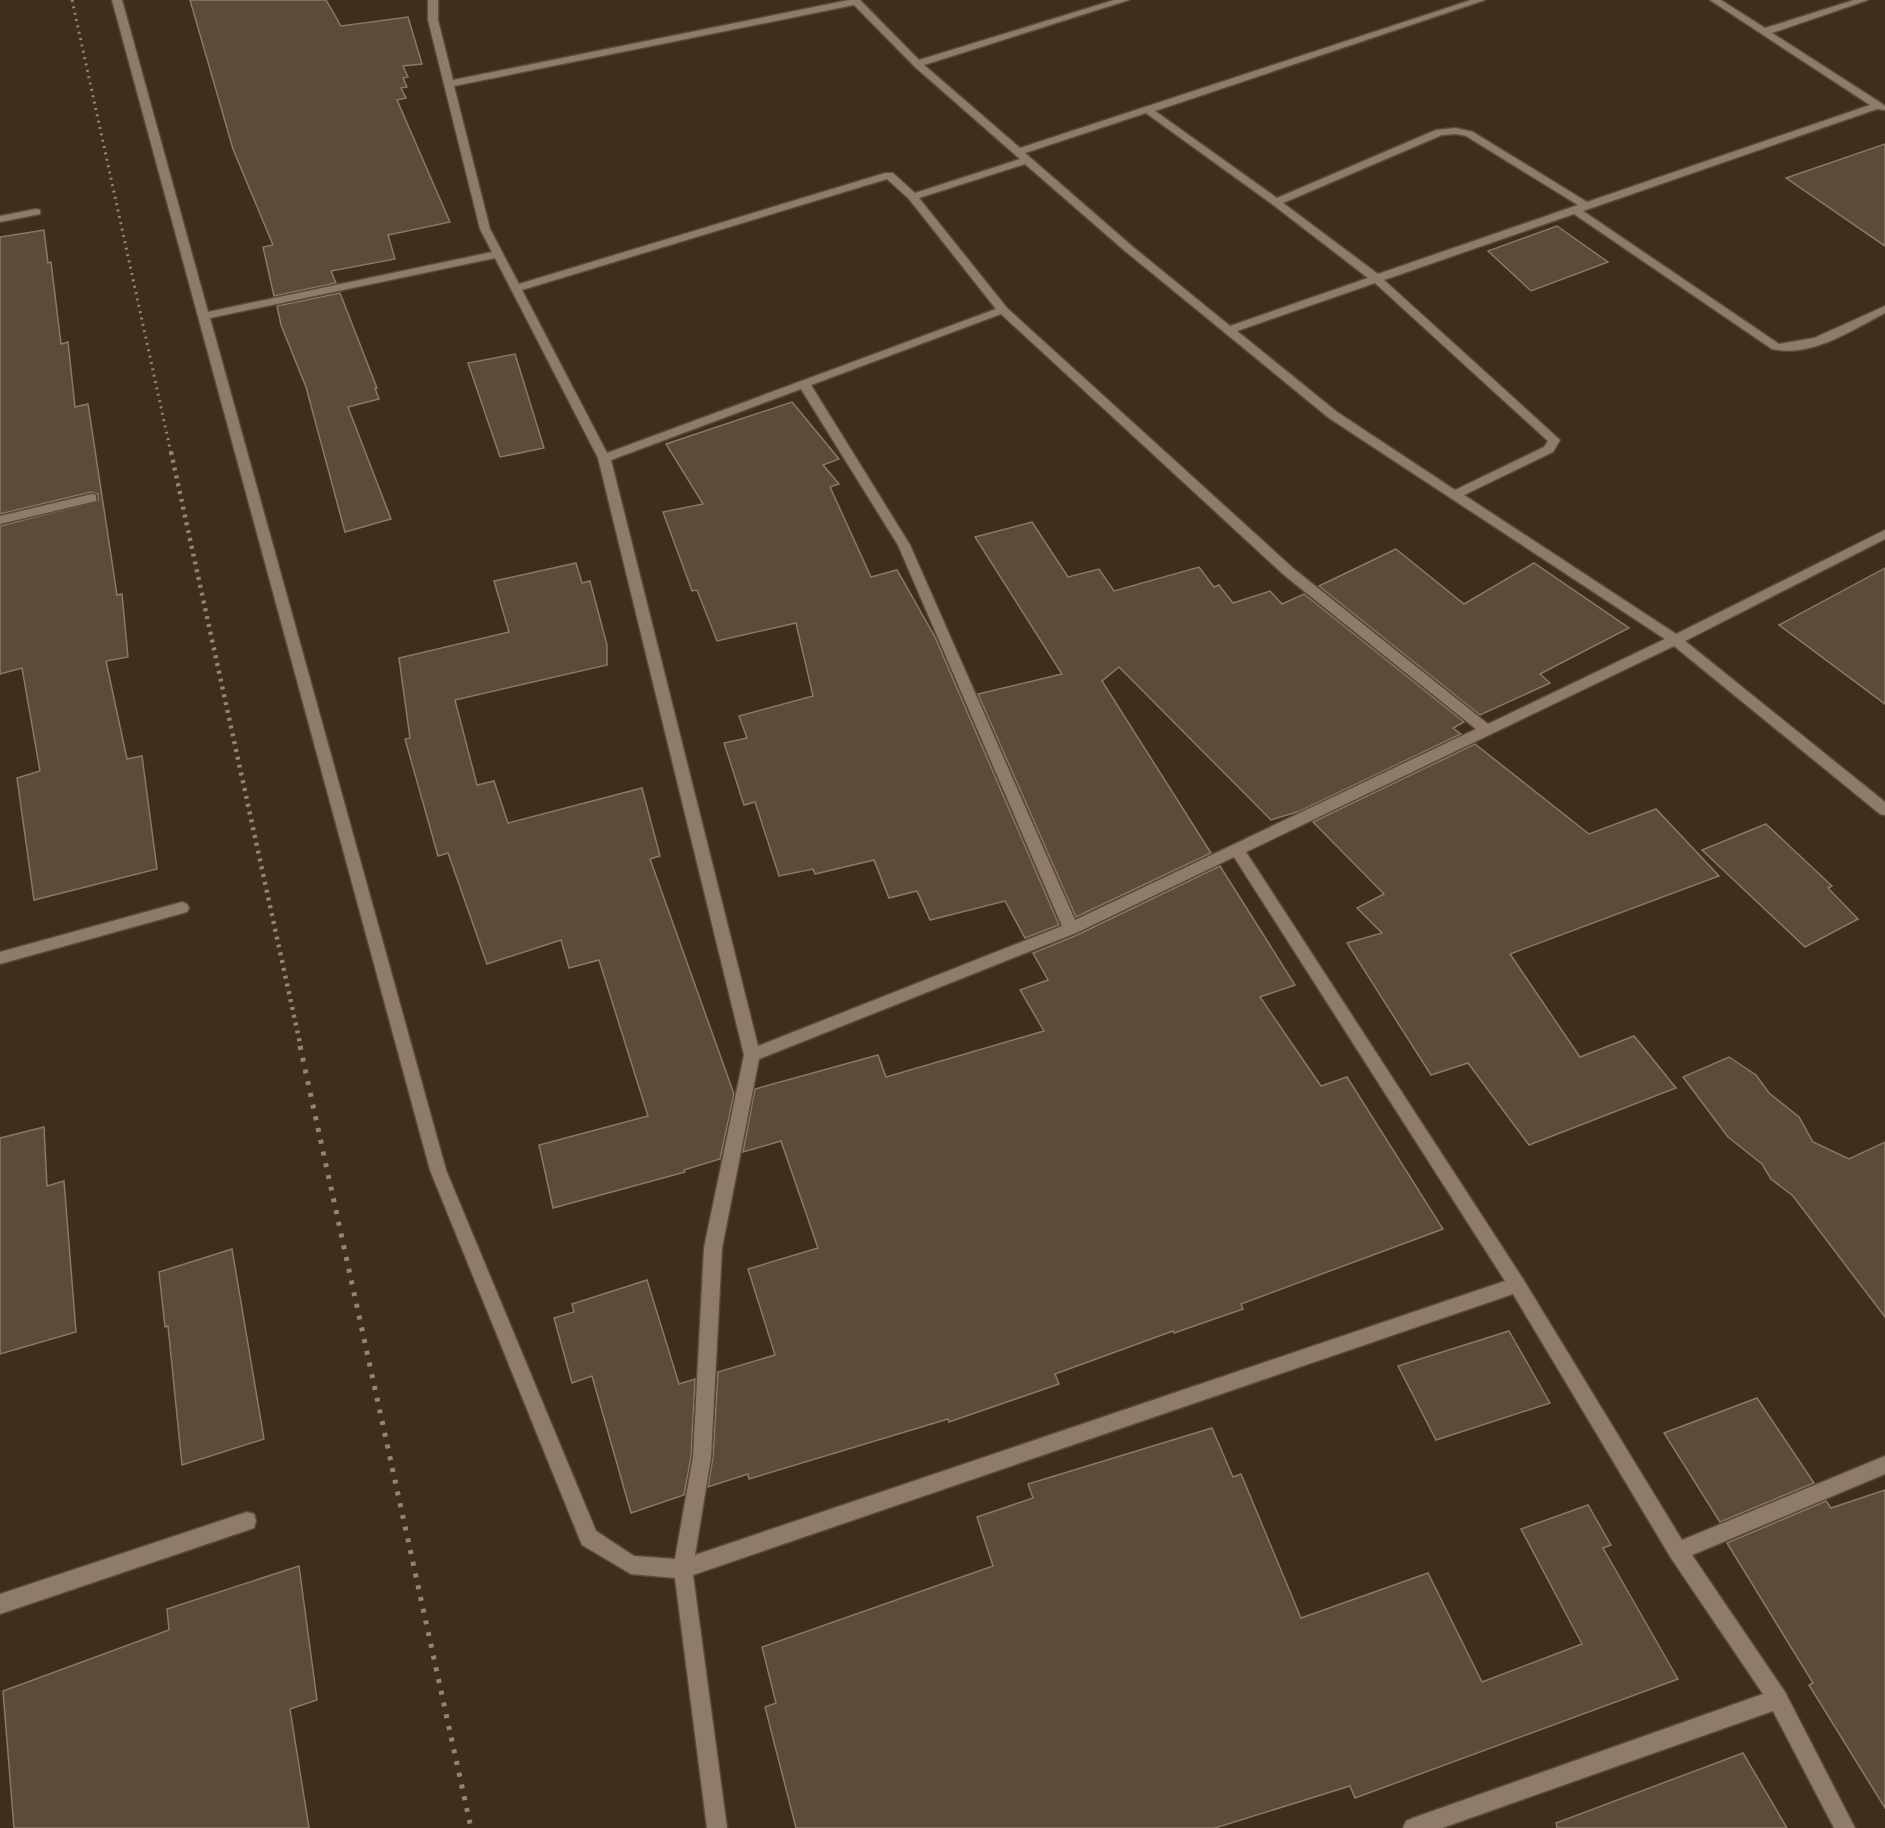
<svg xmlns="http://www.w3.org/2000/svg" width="1885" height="1828" font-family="'Archivo Narrow',sans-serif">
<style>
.building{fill:#5c4b39;stroke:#8b7865;stroke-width:1.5}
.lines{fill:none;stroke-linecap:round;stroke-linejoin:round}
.minor-casing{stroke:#584b3c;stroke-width:3}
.minor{fill:#8e7c69;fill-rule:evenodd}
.rail-far2{stroke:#918577;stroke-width:3;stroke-dasharray:2 4.5;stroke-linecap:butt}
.rail-far1{stroke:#918577;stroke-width:4.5;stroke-dasharray:3 5;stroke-linecap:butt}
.rail{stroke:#918577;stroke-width:5;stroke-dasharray:4 8;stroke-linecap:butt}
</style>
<rect width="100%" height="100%" fill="#3d2e1d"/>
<g class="building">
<path d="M190,0H326L341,26L408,17L422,64L403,66L408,77L403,78L407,87L401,88L406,98L397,100L450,222L388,235L395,259L331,271L336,283L274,296L263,247L273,245L233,149Z"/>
<path d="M1885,144V246L1786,178Z"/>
<path d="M1557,226L1608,262L1531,291L1488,251Z"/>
<path d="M44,230L48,263L51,262L61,344L68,342L75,407L88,404L117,595L122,594L128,657L106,661L127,759L142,756L157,869L34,900L17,778L40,771L22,668L0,674V526L98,501V494L91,492L0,514V237Z"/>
<path d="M340,293L377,388H375L379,399L348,407L391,519L345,532L306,387L281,325L277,306Z"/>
<path d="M515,354L544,448L500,457L468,363Z"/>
<path d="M792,402L839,459L823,465L839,484L830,487L871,577L897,570L935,637L1059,925L1025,938L1005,901L930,920L917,891L889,898L874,860L815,874L813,869L779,876L755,802L744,805L724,743L747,738L739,716L813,696L796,623L717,641L697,590L692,591L663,512L703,504L666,444Z"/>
<path d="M1032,522L1068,577L1099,569L1114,591L1199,567L1214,587L1219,585L1233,603L1270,591L1282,604L1304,594L1464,722L1453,728L1461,734L1300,811L1271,820L1119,667L1102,681L1211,853L1076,917L978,694L1062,674L975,537Z"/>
<path d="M1396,549L1464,604L1534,563L1629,628L1540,674L1550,683L1480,715L1319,586Z"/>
<path d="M576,563L582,583L590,581L607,645V665L455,700L477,785L494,781L508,823L642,788L660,856L650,859L734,1094L720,1159L684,1170L685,1172L553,1208L539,1145L648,1116L599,960L569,968L561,940L487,964L448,853L438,856L405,739L410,738L399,658L509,632L494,581Z"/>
<path d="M1885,568V704L1779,625Z"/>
<path d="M1475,744L1589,834L1656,809L1719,876L1510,954L1580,1057L1634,1036L1676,1088L1529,1145L1468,1063L1431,1075L1347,943L1382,933L1357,908L1384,894L1313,822Z"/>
<path d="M1766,824L1832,886L1828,888L1858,919L1805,947L1702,850Z"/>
<path d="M1220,866L1295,985L1260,997L1321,1086L1347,1077L1443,1229L1241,1304L1243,1309L1174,1333L1173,1331L1055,1374L1059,1384L949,1422L948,1419L749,1479L748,1474L708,1487L713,1457L718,1372L775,1355L748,1269L818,1248L781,1141L743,1152L755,1089L878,1055L886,1077L1044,1031L1020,990L1048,980L1033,953L1077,935Z"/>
<path d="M1729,1057L1756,1075L1769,1093L1799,1117L1813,1142L1849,1159L1885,1142V1317L1793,1196L1771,1179L1762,1164L1728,1137L1683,1077Z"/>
<path d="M44,1127L47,1186L64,1181L76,1332L0,1354V1138Z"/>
<path d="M232,1249L264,1439L182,1465L168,1326L165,1327L159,1272Z"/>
<path d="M647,1280L679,1384L695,1379L691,1457L684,1495L631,1513L592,1376L572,1383L554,1318L574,1312L572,1304Z"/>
<path d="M1509,1331L1550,1403L1436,1440L1398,1366Z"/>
<path d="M1757,1398L1814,1483L1720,1522L1664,1433Z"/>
<path d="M1212,1428L1233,1477L1241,1474L1301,1618L1428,1573L1482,1682L1582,1644L1521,1529L1588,1505L1611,1545L1603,1548L1678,1679L1355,1798L1350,1786L1215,1828H796L765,1707L776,1703L762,1647L993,1566L977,1517L1033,1498L1028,1484Z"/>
<path d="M1885,1490V1808L1809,1685L1813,1683L1727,1543L1826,1501L1831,1508Z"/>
<path d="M299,1566L317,1700L290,1709L309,1828H14L3,1691L169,1630L167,1609Z"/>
<path d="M1743,1753L1787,1828H1557L1556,1823Z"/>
</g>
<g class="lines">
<defs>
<g id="minor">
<path d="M112,0H122L208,312L492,252L480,229L428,20V0H438V20L453,80L849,0H860L919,60L1114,0H1129L924,65L1020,148L1471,0H1485L1155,111L1277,198L1436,130L1456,128L1473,132L1587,202L1870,105L1710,0H1721L1765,28L1854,0H1868L1772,33L1881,103L1885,106V110L1877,109L1583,211L1779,344L1814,338L1885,306V313C1852,330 1811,358 1772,349L1574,214L1384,280L1560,440L1553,452L1464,495L1676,634L1885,530V539L1685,641L1885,802V815L1880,814L1674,646L1246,852L1523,1279L1682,1540L1885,1456V1474L1692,1555L1785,1692L1855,1828H1834L1773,1711L1442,1828H1403L1406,1821L1413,1818L1763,1694L1671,1558L1513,1294L693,1575L727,1828H707L675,1578L631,1574L582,1545L430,1170ZM854,5L914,66L1020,159L915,193L893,173H885L519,284L490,229L454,86ZM1146,113L1272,204L1368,278L1230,326L1133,247L1025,153ZM1456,134L1466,136L1578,205L1378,274L1283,203L1442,135ZM1025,164L1125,251L1329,418L1665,639L1488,724L1294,569L1007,308L919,198ZM887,179L909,199L996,309L607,453L522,290ZM495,258L598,458L744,1055L704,1248L693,1457L675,1559L634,1556L596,1531L446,1170L210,318ZM1375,283L1548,441L1544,447L1455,490L1337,412L1237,331ZM1001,314L1284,575L1476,729L1075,920L910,545L811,385ZM801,389L898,545L1062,926L758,1046L611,460ZM1234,857L1505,1281L695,1555L711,1457L722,1248L759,1059L1076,933Z"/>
<path d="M36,209L40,210V214L0,222V216Z"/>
<path d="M92,494L96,495V501L0,524V516Z"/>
<path d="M182,902L187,904L189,908L187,912L0,964V952Z"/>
<path d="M247,1512L254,1514L256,1521L254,1528L0,1614V1594Z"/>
</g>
</defs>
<use href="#minor" class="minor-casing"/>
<use href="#minor" class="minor"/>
<path class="rail-far2" d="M72,0L171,453"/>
<path class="rail-far1" d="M171,452L301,1048"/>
<path class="rail" d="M300,1046L471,1828"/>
</g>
</svg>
